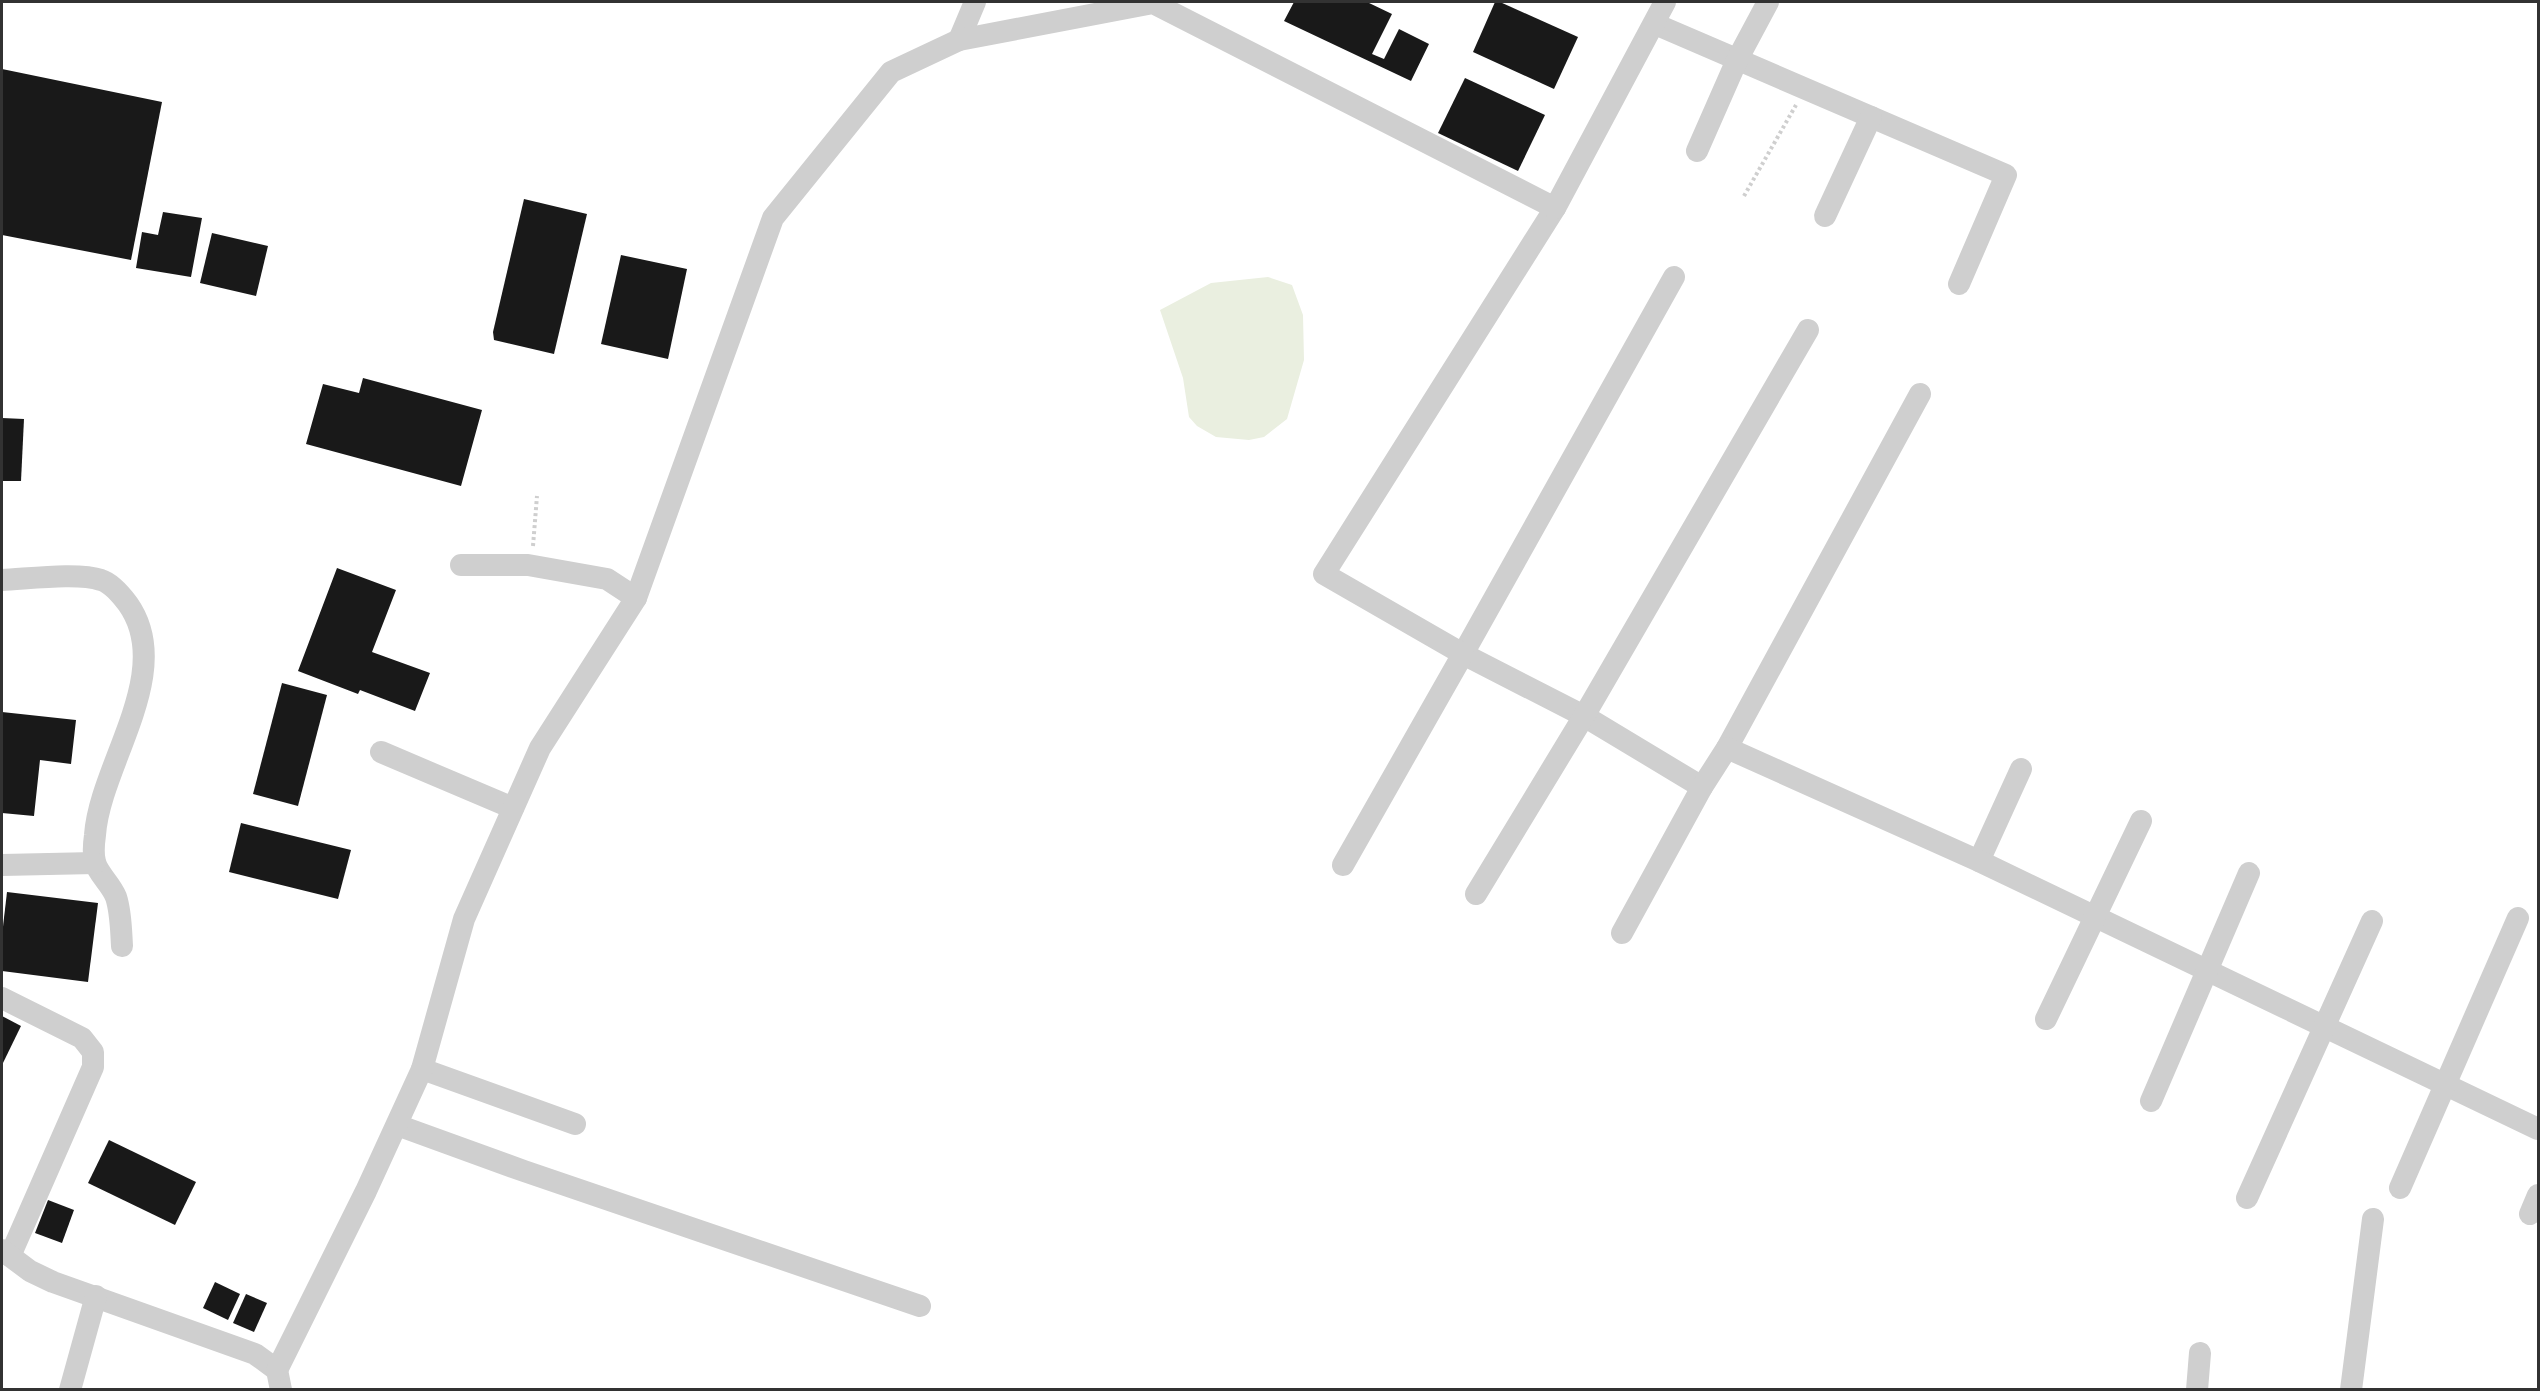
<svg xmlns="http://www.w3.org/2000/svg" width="2540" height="1391" font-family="Lato,sans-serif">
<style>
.green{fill:#eaefe0}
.building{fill:#191919}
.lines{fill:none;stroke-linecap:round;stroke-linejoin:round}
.path{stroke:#cfcfcf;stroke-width:4;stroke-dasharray:3 3;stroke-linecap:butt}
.minor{stroke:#cfcfcf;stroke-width:22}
</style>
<rect width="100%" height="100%" fill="#fff"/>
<path class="green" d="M1268,277L1292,285L1303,315L1304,360L1287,419L1264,437L1249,440L1216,437L1197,426L1189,417L1183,378L1160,310L1211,283Z"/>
<g class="building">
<path d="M1294,2H1367L1392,14L1372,54L1384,59L1399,29L1429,44L1411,81L1284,21Z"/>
<path d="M1495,2H1500L1578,37L1554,89L1473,52Z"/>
<path d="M2,69L162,102L131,260L2,235Z"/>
<path d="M1465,78L1545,115L1518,171L1438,133Z"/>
<path d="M524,199L587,214L554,354L494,340L493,332Z"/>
<path d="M163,212L202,218L191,277L136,268L142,232L158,235Z"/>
<path d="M212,233L268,246L256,296L200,283Z"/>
<path d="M621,255L687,269L668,359L601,344Z"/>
<path d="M363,378L482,410L461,486L306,444L323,384L359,393Z"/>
<path d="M2,418L24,419L21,481H2Z"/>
<path d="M337,568L396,590L372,652L430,673L415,711L360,690L358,694L298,671Z"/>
<path d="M282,683L327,695L298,806L253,794Z"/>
<path d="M2,712L76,720L71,764L40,760L34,816L2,813Z"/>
<path d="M241,823L351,850L338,899L229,872Z"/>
<path d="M7,892L98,903L88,982L2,971V935Z"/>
<path d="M2,1016L21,1026L2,1065Z"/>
<path d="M109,1140L196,1182L175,1225L88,1183Z"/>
<path d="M48,1200L74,1210L62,1243L35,1233Z"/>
<path d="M215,1282L240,1294L228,1320L203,1308Z"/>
<path d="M246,1294L267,1303L254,1332L233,1323Z"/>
</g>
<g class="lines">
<g class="path">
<path d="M1744,196L1796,105"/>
<path d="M533,546L537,496"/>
</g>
<g class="minor">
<path d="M1655,24L2006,175L1959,284"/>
<path d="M959,40L975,2"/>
<path d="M1697,151L1737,60L1768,2"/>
<path d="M1825,216L1871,117"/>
<path d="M1674,277L1463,654L1584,716L1702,787"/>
<path d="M461,565H528L607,579L636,598"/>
<path d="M2,580C27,579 78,572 101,580C111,583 122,596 128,604C176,672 100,764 95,835C94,842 93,854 95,862C98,874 111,884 116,897C121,912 121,930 122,946"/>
<path d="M1727,748L1920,394"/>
<path d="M381,752L513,808"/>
<path d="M1979,861L2021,769"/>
<path d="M2,865L95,863"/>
<path d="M1343,865L1463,654L1324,574L1555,208"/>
<path d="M1476,894L1584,716L1808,330"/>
<path d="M1622,933L1702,787L1727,748L1979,861L2538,1129"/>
<path d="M2,998L82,1038L93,1052V1067L10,1256"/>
<path d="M2046,1019L2141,821"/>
<path d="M422,1069L575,1124"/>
<path d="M2151,1101L2249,873"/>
<path d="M397,1125L524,1171L920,1306"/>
<path d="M2400,1188L2518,918"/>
<path d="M2247,1198L2372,921"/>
<path d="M2530,1214L2538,1195"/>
<path d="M2,1250L30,1271L53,1282L255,1354L277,1370L281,1390"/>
<path d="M277,1370L366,1191L422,1069L464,919L540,748L636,598L773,218L891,72L959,40L1153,3L1555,208L1665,2"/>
<path d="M70,1390L96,1296"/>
<path d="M2197,1390L2200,1353"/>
<path d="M2351,1390L2373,1219"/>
</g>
</g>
<rect width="2540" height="1391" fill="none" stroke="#323232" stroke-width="6"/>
</svg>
